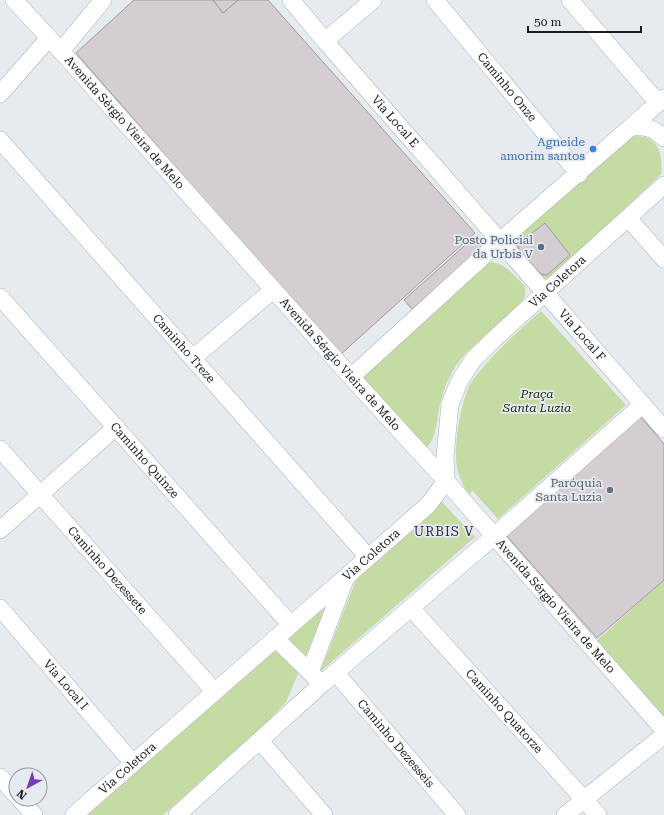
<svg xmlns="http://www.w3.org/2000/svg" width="664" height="815" font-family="'Roboto Serif',serif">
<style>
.green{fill:#c4dca4}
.building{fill:#d4ced2;stroke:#9f9a9e}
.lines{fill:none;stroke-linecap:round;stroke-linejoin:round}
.minor-casing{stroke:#abb0b5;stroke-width:18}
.minor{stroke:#fff;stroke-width:17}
.shop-dot{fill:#3f7fe0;stroke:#e6ebf0;stroke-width:1.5}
.service-dot{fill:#5c6f8a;stroke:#e6ebf0;stroke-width:1.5}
.worship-dot{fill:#6b7280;stroke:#e6ebf0;stroke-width:1.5}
.labels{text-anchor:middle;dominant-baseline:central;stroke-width:3.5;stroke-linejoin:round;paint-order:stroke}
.street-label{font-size:12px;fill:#191b1d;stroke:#e6ebf0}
.shop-label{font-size:12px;fill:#366cbe;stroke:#e6ebf0;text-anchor:end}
.service-label{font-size:12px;fill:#4e5e75;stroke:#e6ebf0;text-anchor:end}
.park-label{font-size:12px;font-style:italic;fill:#212e0a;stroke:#e6ebf0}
.worship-label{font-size:12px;fill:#5b616d;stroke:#e6ebf0;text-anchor:end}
.neighbourhood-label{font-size:13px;letter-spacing:1px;fill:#381d56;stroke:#e6ebf0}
</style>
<rect width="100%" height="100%" fill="#e6ebf0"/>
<g class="green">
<path d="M633,136C658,135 663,153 661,174L555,275L545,279L538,278L511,242Z"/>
<path d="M489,262C506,263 513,275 525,286C525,290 526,295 524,298C515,320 477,338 461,359C452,371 446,382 442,397C436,414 439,438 424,450L362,378Z"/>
<path d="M541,311L626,405L498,519L473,491L468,494C462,483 457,472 456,460C455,440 461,396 473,380C492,354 517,332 541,311Z"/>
<path d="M441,501L475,537L320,672L356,580Z"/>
<path d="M664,580V726L593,644Z"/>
<path d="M330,599L286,702L269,720L163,815H85Z"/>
</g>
<g class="building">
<path d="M134,0H213L223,13L238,0H268L475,233L340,355L76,53Z"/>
<path d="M213,0H238L223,13Z"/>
<path d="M545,223L570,255L547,275L541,274L519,251L518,244Z"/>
<path d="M473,238L482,248L412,309L404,300Z"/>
<path d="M640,416L664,444V580L597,638L506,535Z"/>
</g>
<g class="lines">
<defs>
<g id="minor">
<path id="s1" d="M14,0L61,51L351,377L446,481L664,730"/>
<path id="s2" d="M291,0L325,41L664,429"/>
<path id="s3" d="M435,0L579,174"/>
<path d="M570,0L658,103"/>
<path d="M325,41L373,0"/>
<path d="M61,51L103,0"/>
<path d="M0,94L49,38"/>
<path d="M632,127C646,126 654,128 664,138"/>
<path id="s4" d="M0,140L368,557"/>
<path d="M628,218L664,259"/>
<path id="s5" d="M0,297L290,624"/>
<path d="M193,358L273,290"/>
<path d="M351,377L500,241L664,98"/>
<path id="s6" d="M0,449L214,691"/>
<path d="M0,530L116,427"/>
<path id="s7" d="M0,608L132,762"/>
<path id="s8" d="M411,608L598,815"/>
<path d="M275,638L317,679"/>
<path d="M310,672L346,577"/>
<path id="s9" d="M335,672L457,815"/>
<path d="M260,741L324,815"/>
<path d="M0,777L16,795"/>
<path d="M20,799L34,815"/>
<path id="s10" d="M74,815L428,505L446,481L445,456L450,404L459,382L473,360L494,339L664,185"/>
<path d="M177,815L322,684L493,537L642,405"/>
<path d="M565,815L664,735"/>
</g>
</defs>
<use href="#minor" class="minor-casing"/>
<use href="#minor" class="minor"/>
</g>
<circle class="shop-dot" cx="593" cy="149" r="4"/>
<circle class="service-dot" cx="541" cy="247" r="4"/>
<circle class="worship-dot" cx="610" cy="490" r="4"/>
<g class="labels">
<g class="street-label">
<text stroke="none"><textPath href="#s3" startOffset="113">Caminho Onze</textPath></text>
<text stroke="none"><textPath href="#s2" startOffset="160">Via Local E</textPath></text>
<text stroke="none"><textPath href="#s1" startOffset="165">Avenida Sérgio Vieira de Melo</textPath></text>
<text stroke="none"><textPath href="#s10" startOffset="743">Via Coletora</textPath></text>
<text stroke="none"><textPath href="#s2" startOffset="444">Via Local F</textPath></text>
<text stroke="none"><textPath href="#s4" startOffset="278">Caminho Treze</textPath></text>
<text stroke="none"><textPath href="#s1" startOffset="489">Avenida Sérgio Vieira de Melo</textPath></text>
<text stroke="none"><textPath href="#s5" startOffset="218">Caminho Quinze</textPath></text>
<text stroke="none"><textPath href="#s10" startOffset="395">Via Coletora</textPath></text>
<text stroke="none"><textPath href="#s6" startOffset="162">Caminho Dezessete</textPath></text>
<text stroke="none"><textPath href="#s1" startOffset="813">Avenida Sérgio Vieira de Melo</textPath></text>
<text stroke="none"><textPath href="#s7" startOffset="101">Via Local I</textPath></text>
<text stroke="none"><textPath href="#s8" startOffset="139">Caminho Quatorze</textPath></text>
<text stroke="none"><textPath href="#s9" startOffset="94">Caminho Dezesseis</textPath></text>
<text stroke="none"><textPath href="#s10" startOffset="71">Via Coletora</textPath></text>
</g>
<g class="shop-label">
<text x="585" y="142">Agneide<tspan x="585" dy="14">amorim santos</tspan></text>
</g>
<g class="service-label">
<text x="533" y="240">Posto Policial<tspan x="533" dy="14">da Urbis V</tspan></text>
</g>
<g class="park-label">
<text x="537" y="394">Praça<tspan x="537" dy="14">Santa Luzia</tspan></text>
</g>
<g class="worship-label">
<text x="602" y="483">Paróquia<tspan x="602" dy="14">Santa Luzia</tspan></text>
</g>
<g class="neighbourhood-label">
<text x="444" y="531">URBIS V</text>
</g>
</g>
<g transform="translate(28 787) rotate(220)"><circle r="19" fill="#e6ebf0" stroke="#94989c"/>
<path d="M0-3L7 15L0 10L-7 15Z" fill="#773eb4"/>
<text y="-6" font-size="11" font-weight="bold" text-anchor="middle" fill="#191b1d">N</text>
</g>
<path d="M528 26v6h113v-6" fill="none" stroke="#191b1d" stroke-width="2"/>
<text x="534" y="26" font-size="12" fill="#191b1d" stroke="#e6ebf0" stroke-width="3" paint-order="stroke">50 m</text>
</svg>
